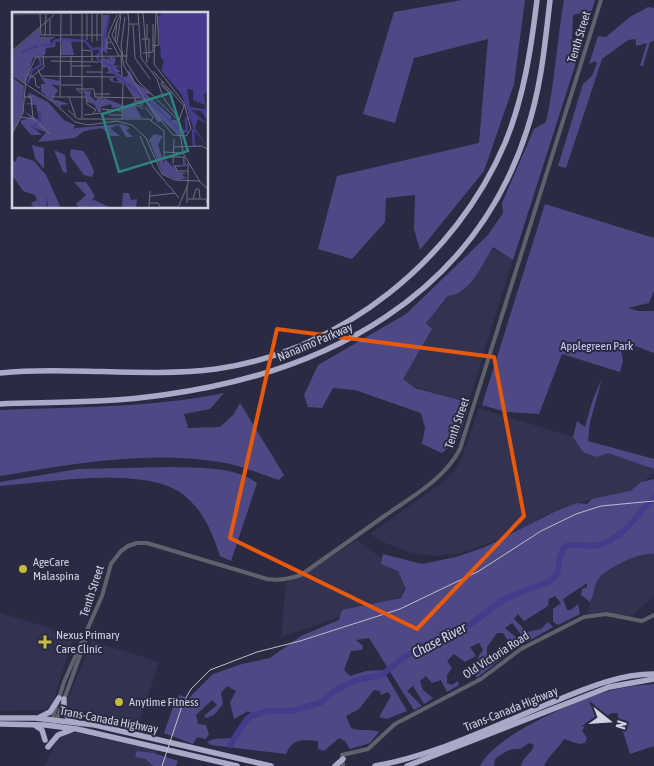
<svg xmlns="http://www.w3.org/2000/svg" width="654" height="766" font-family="'Asap Condensed',sans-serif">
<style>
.built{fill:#333251}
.green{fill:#4e4985}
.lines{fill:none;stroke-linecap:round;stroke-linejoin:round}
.river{stroke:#453b8a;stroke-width:6}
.minor{stroke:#61616e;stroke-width:4}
.highway{stroke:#a9a9c8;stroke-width:5.5}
.rail{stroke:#bebecf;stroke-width:1}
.marked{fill:none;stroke:#e8590c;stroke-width:4;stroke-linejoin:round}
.poi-dot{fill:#c5bc3d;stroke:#2b2a43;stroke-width:2}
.labels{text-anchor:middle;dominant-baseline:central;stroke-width:4;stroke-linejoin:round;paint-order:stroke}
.street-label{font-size:12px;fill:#d1d1e1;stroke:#2b2a43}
.park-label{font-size:12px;fill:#cecefb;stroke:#2b2a43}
.poi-label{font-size:12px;fill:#d1d1e1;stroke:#2b2a43;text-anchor:start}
.water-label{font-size:14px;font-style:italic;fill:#d5d6ed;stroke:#2b2a43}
.inset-river{fill:none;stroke:#453b8a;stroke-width:2.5}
.inset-road{fill:none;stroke:#6d6d82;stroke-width:1}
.view{fill:#2c847f;fill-opacity:0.15;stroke:#2c847f;stroke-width:2.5}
.inset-edge{fill:none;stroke:#d1d1e1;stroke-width:2.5}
</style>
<rect width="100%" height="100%" fill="#2b2a43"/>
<g class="built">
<path d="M492,249L513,259L468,403L410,385L398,375L430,326L425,323Z"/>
<path d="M479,408L654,462V474L624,494L581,502L550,513L505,537L458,554L431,556L408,552L378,540L370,534L443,482L454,471L462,458Z"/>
<path d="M357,540L381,558L398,565L410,593L281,637L286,582L302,576Z"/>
<path d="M646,546L654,555V596L631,617L604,611L587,614L597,571Z"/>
<path d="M0,613L74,635L53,702L46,710L0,711Z"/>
<path d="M92,641L159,662L137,730L69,715L66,704Z"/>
<path d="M74,732L158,750L154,759V766H44L60,736Z"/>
</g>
<g class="green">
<path d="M462,0H525L514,84L484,171L420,250L414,229L415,195L386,198L385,222L352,259L318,249L337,176L479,143L488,39L414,58L395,123L363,114L394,12Z"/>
<path d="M564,0H595L583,38L580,32L581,13L573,15L572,38L581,47L513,260L493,247C481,266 471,293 448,296L426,323L432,329L403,379L415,388L470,403L458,439L442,453L422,444L425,428L421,413L355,390L333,388L322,408L308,407L304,395L318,365L406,314L488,235L503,213L502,203L534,129L546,122C555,82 557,40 564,0Z"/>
<path d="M648,7L654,8V41L650,42L643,66H640L647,43L636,46V39L628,40L602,59L566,168L558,166L583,84L592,76L597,63L595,61L589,64L598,36L606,37L630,17Z"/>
<path d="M545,204L654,238V291L649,303L628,308L638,311H654V353L622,341L620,345L623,361L620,372L562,354L539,414L506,412L482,405Z"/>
<path d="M602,379L590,422L588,441L654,459V469L608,453L597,457L583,452L573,437L577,421L585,427L593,399Z"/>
<path d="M224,393L210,409L184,414L188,428L220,427L234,414L240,403L284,475L279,480C260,474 240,465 220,462C147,450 72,464 0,476V410C75,407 150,408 224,393Z"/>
<path d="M171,467C197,468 235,466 257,483L231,561L220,556C213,534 204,512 186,497C151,464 46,483 0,486V482L78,469Z"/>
<path d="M654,479V554C641,551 606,568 598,579C594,585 594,595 590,602L581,595L582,589L587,587V583L563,599L567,610H571L578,604L580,614L558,625L553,622V609L561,603L555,596L549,599L548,606L524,621L518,614L514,619L527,632L541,629L548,622L553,627L527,642L512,623L505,628L517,638L520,645L513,649L503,633H497L487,647V654L493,657L500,652L506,655L477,678L475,674L482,668L479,667L478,657L483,650L479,643L470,647L476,656L465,662L454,654L447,661L452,668L447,675V683L452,685L458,681L459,685L447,692L441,680L432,683L426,676L420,681L423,690L433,698L424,704L413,686L407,691L422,706L414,710L369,638L356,640L363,646L362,650L351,651L344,670L350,676L366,671L383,670L407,711L387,719L379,717L391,696L388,692L381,695L380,691L374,690L359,709L346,716L351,728C361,732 369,728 379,732L370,743L350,749L345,741L339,738L324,751L318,749V741C302,740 293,738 286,754L211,745L207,742L214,739L233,738L252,714L248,711L234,719L230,702L236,691L227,686L221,693L223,704L214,715L206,718L204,716L217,705L212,700L196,715L198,724L206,725L209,734L206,739L197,737L193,744L164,733L176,698L181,695L188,699L213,674L242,664L270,658L301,636L339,620L342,610L401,598L406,589L398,571L381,564L383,554L422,564L456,557L485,547L554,512L577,503L587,504L592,499L630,491L641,482Z"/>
<path d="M654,684V746L630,754L617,713H612L585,726L582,731L587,738L585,743L579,744L564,739C558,749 549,755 544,766H521C523,756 532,754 534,745L529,743L520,749C510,748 503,753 495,759L494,766H480C495,735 578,699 612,690C626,687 640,685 654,684Z"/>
<path d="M137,751L154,753L178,761L176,766H153L146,759L135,757Z"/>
</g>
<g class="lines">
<path class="river" d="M230,745L247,719L251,716L269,711H291L320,703L336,690L357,680L382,675L400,660L424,645L461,631L506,598L549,582L557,574L560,557L564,547C576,542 587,548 599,545C624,538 637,514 654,498"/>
<g class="minor">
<path d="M52,720L64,682L102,596L111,564L121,551L128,546L137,543H147L267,579C279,581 289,579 301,575C329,555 356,536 383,517C411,497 444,480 460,449L601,0"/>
<path d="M54,727L86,639"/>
<path d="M343,766L342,755L368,749L395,724L481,679L521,649L584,617L606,614L642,621L654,615"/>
</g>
<g class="highway">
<path d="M0,373C72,366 144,378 216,369C341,352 456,259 505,143C524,97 531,49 537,0"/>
<path d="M0,404C54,402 109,403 163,395C326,373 474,296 527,130C541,88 545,44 550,0"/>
<path d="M64,699V714L76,722"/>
<path d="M40,717L50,712L59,698"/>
<path d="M0,718H35L95,725L271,766"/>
<path d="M0,724L45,725L77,729L237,766"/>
<path d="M36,726L42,730L45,740"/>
<path d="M48,747L58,735L71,730"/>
<path d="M335,766L343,759"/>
<path d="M375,766C436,755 492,727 548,704C582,690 617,674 654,674"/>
<path d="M407,766L609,687L654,679"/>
</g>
<path class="rail" d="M162,766L183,703L191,689L210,670L257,652L300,641L400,609L479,571L541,531L576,514L601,506L654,501"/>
</g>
<path class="marked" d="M277,329L494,357L524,516L417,629L230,538Z"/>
<g class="poi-dot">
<circle cx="23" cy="569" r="5"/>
<path d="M42.5 634.5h5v5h5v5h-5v5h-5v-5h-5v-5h5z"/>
<circle cx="119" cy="702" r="5"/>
</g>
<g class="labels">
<g class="street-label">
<text transform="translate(579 37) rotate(-73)">Tenth Street</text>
<text transform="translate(315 342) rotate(-23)">Nanaimo Parkway</text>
<text transform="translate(457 423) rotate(-71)">Tenth Street</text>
<text transform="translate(92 591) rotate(-72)">Tenth Street</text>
<text transform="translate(496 655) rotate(-33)">Old Victoria Road</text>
<text transform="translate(511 709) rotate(-22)">Trans-Canada Highway</text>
<text transform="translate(109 720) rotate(11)">Trans-Canada Highway</text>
</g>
<g class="park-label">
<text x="597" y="346">Applegreen Park</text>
</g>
<g class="poi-label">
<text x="33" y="562">AgeCare<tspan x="33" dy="14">Malaspina</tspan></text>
<text x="56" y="635">Nexus Primary<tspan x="56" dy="14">Care Clinic</tspan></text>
<text x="129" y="702">Anytime Fitness</text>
</g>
<g class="water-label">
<text transform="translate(439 640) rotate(-28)">Chase River</text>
</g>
</g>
<g transform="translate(12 12)">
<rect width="196" height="196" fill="#2b2a43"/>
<path d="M91,3H97L94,22L95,30L98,29L99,32L95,31V42L91,38ZM28,16V25H44L38,28L39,32L44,27L48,31L44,29L43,35L34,36L33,43L21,46L13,71L0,62V40ZM50,27L69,29L59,30L62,43H49ZM91,45L95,48L96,45L99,51L97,45H101L104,47L102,53L110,55H103L109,60H105L111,65L116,64L115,59H118L123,70L140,82H134L159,104V108H165L168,125L150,108L146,111L132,88L131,97L125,96L131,95L129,86L121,85L113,72L100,70L97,67L101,65V69L107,70L102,62L93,61L97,59L95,55L90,56ZM0,65L12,74L11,100L0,121ZM28,65L48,69L47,74L39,72L46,78L41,87L58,92L49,93V96L29,80V72H34ZM71,78L79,79L78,84L84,89L85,86H89V91L92,86L113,94L121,91L130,106H111V95L100,96L99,92L89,95V100H86L82,92L75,90ZM18,81L36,90L52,108L63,113L61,119L63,116L110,112L118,116L114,118L121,125H114L107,113L98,116L108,124H98L90,116L72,119L63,126L26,130L34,120L22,116L30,123H19L9,111V108L19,106L12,99L27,108L24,93L13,92L21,90L15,84ZM142,122L151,124L146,133L152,151L153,147L161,155L162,146V153H171V146L175,154L162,155L166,160L175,161L170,163L175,166L166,168L151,162L137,128ZM20,133L32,136V157L23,146ZM59,137L71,139L76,146L82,159L80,165L72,163L58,144ZM42,138L53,143L55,161L51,160ZM6,144L22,149L34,163L48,194L46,196H36L34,181L35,196H22L19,191L25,188L23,183L11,179L0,163V148L3,150ZM64,170H74L83,184L80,187L100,196H67L64,192L74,183L63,171L60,173ZM111,181H117L119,188L125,187L124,196H110Z" fill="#4e4985"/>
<path d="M151,0H196V78L192,83L196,109L189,99L179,98L196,112L186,107L183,116L196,136L182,118L170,83L149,58L152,49L149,46L146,5ZM175,77L181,78V88L193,93V97L178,95Z" fill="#453b8a" fill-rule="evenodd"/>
<path class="inset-river" d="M29,33H40L42,29L51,27L73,29L80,37L87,36L89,40L85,44L87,49L100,54L101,60L144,95L168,119M90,39L97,3M9,40L26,34M16,71L20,58L29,53L27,45M20,116L29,108L27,99M181,117L182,135M170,120L175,119L174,107L178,105"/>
<path class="inset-road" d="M109,0L100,23L109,40L112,54L138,95L161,123L174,124L179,117L172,91L142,52L144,1M126,0L129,46L145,67L151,85L166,106L171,141L188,170M131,0L135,51M0,2L116,1L117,12H126M28,2L29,23H90M70,2V106M105,3L96,23L107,44M117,12L114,50L127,70L165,107M121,12L123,46L138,67M135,12V27M33,23L34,2M38,23V7M59,23V2M95,25V36L100,37M130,27H137V46M75,28V2M85,29V0M103,29L105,9M80,30V2M105,31L109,3M141,34L147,33L145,1M69,38L80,39V49M0,39L42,3M131,41L141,40V12M109,44L110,64M111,44L109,34L113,5M24,45L116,44M39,49L86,50M59,54H79M26,57L29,64L103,65M141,59L172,94L167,108M74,60H90M15,62L23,66L24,74L28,76M0,63L41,90L63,110L76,113L105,109L120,113L134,126L150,162L163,168L187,169L197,178M59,65V44M18,66L32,55L31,44M49,73H69M151,73L159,82L151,75L149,71L152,70M82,78L83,85L128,86M69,81L64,77H82M82,82H98M13,85H19L21,107M40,85H74L75,92M48,85L49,2M57,85L64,106M123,89H129V94H123V86M90,91V2M75,92L84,98L81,101M133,95L141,105L139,109M90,97L110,99M56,98L66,107H137L152,119V145H172V149M96,98L98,103H110M72,103L90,101M9,105L22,107L38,122M110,107L111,72M0,122L11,101L14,66L24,45M128,124L141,155L167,186M162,135L190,134L197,138M152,140L169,141M161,151L162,127M163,154L165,159H176M175,174V191M138,184L163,181M176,187H194L196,194M181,187L184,177H187L188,187M138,191H146L148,195H166M137,195L138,179M166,196L176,172V151"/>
<path class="view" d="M158,81L176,139L107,160L90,102Z"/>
<rect width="196" height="196" class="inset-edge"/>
</g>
<g transform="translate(609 721) rotate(107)" stroke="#2b2a43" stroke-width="4" paint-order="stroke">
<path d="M0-4L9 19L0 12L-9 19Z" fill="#d1d1e1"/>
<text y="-8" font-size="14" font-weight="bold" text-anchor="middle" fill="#d1d1e1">N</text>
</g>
</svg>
